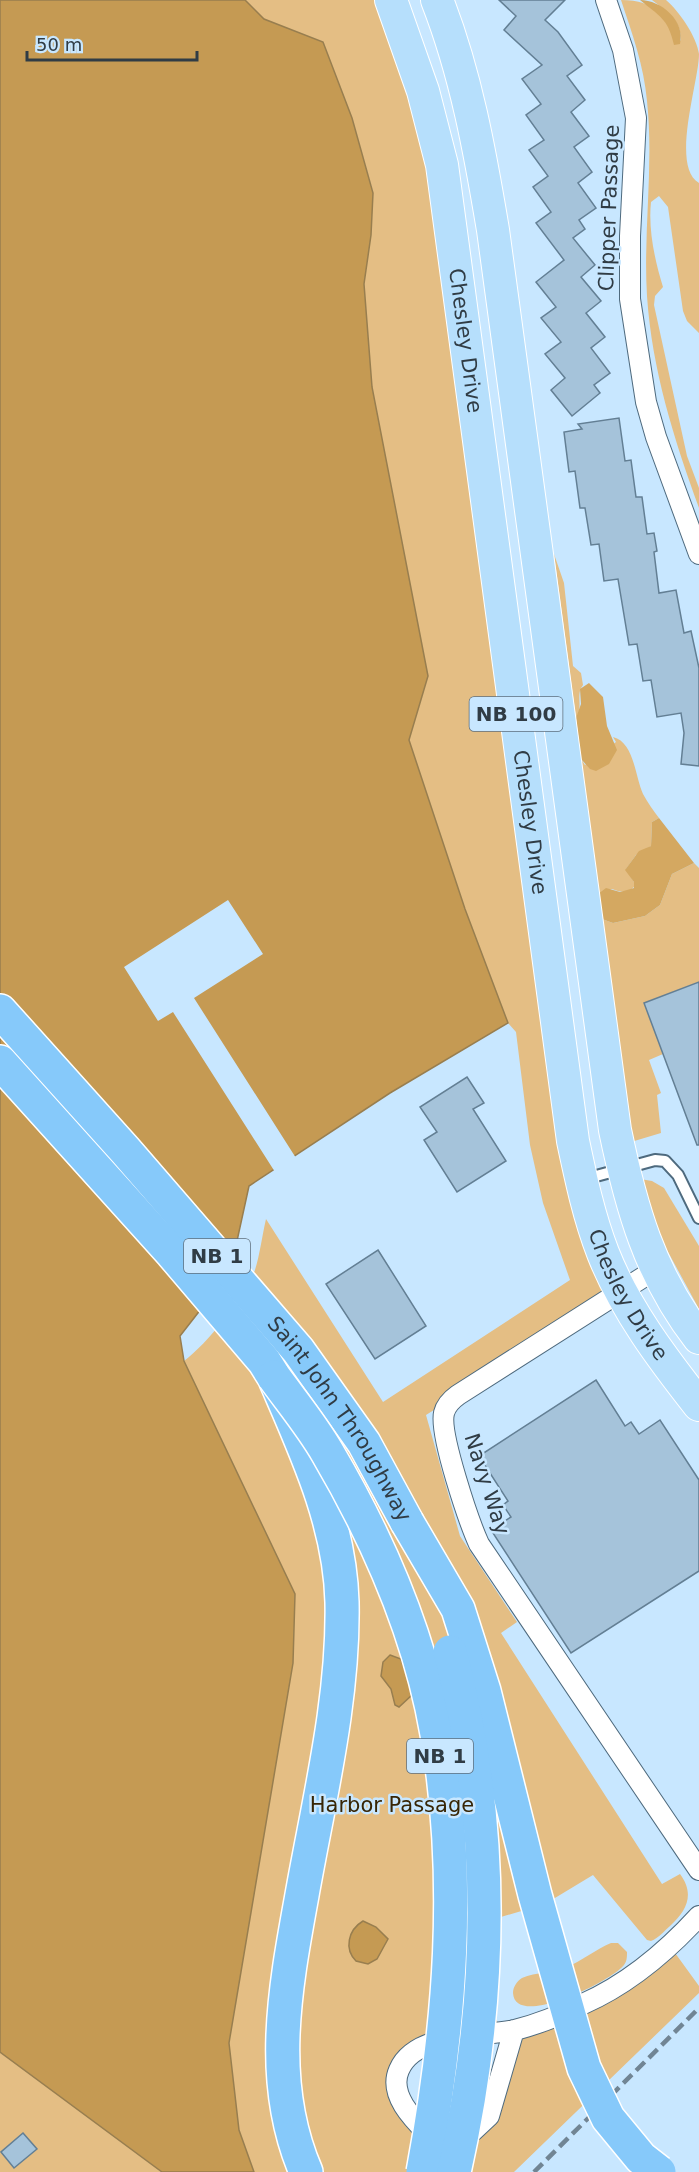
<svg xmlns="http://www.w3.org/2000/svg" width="699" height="2172" font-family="'DejaVu Sans',sans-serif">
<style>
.green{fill:#e4be84}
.forest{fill:#d4a861}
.water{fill:#c59a53;stroke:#987e4f;stroke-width:1.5}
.pier{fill:#c8e7ff}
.building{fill:#a5c3da;stroke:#637f94;stroke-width:1.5}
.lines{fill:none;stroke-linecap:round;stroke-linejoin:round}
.lane-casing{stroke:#4e6a7e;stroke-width:14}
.street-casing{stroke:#4e6a7e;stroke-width:22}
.primary-casing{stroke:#fff;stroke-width:34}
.highway-casing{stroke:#fff;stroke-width:36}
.lane{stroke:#fff;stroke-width:10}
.street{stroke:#fff;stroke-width:20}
.primary{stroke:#b6dffc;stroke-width:32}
.highway{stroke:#86c9fa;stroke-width:33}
.rail{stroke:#718594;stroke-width:4.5;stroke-dasharray:12 6;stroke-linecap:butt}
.highway-bridge-casing{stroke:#fff;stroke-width:36;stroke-linecap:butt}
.highway-bridge{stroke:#86c9fa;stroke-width:33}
.labels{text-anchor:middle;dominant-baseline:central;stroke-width:5;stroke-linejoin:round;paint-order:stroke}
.shield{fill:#c8e7ff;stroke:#5e6f7d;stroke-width:1.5}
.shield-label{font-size:20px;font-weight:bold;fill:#303c45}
.street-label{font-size:21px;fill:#303c45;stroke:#c8e7ff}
.park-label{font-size:21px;fill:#372505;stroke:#c8e7ff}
</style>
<rect width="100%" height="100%" fill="#c8e7ff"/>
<g class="green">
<path d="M245,0H391L423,91L551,987L621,1292L426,1415L460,1536L517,1622L501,1633L662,1884L680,1874C695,1894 687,1911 670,1926C664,1931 659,1938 651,1941L647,1940L593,1875L545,1904L491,1920L443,1916L430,1998L476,1988L504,2032L406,2059L402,2102L473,2131L514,2030L539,2023L670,1946L699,1986V1993L514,2172H254L239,2130L229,2043L293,1663L295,1594L184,1361C207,1344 245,1297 255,1270C260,1254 262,1236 266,1219L383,1402L570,1280L543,1203L530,1145L516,1032L508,1023L465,909L409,740L428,676L372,387L364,284L371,235L373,192L352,118L323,42L264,19Z"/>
<path d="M621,0C658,0 659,17 681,41C681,19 668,13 652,0H666C679,11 697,37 699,54C699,82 670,166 699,183V333L687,321L683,311L668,207L659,196L651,202C648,230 655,261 663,287L655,296L654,305L687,456L699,488V508C674,439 652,370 647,296C643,231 654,166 647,101C644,66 632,33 621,0Z"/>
<path d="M554,554L564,583L573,666L581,673L583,685C575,695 584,707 576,718Z"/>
<path d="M613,737C634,742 635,776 643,794C648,803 653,810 659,818L652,822L651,846L636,855L626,869L634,882V887C627,894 620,892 612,889L598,894L581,759L585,765L616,742Z"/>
<path d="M694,863L699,868V982L644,1003L663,1054L649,1060L661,1093L657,1095L661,1133L631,1142L602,919L613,923L645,916L660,905L672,874Z"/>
<path d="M640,1179L652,1181L664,1188L699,1246V1309L661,1239Z"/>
<path d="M611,1943H618L627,1952C627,1957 627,1961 624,1965C613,1980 515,2030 513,1993C513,1987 517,1981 522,1978C536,1972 553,1973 567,1967C582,1961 596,1949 611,1943Z"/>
<path d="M0,2052L162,2172H0Z"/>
</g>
<g class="forest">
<path d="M640,0C661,0 686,21 680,44L674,45C668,18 659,16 640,0Z"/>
<path d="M589,683L603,697L607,726L617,750L609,764L596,771L590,769L581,759L576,718L581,704L580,689Z"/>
<path d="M659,818L694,863L672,874L660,905L645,916L613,923L602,919L598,894L606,888L620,892L634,888V882L625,870L639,851L651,846L652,822Z"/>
</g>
<g class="water">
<path d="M0,0H245L264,19L323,42L352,118L373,193L371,235L364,284L372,387L428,676L409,740L465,909L508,1023L390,1093L249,1186L237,1241L208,1300L180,1336L184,1361L295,1594L293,1663L229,2043L239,2130L254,2172H162L0,2052Z"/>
<path d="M390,1655L401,1659L413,1694L399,1707L395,1705L391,1689L381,1676L383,1662Z"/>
<path d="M363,1921L376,1927L388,1939L377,1959L368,1964L356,1961C344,1949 348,1930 363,1921Z"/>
</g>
<path class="pier" d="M228,900L263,954L194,998L296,1158L275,1172L173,1012L158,1021L124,967Z"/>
<g class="building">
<path d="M499,0H565L545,20L558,32L582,65L567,76L585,100L571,112L589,136L574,147L592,172L578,183L596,208L579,220L585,229L573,238L595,265L581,277L601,301L586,313L605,337L591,348L610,373L594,385L600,393L572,416L551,390L565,378L545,354L561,342L541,318L556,307L536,282L564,260L536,223L551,212L533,187L548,176L529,150L544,140L526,115L541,104L522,79L542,65L504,30L516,16Z"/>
<path d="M619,418L625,461L631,460L636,497H642L647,534L654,533L657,551L654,552L659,593L676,590L684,633L691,631L699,668V766L681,764L684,733L681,713L657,717L651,680L643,681L637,644L629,645L618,579L604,581L599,544L591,545L585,508H580L575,471L569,472L564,432L582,429L578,424Z"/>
<path d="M699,982V1145H697L644,1003Z"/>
<path d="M467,1077L484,1103L473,1109L506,1161L457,1192L424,1140L437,1132L420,1107Z"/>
<path d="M378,1250L426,1326L375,1359L326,1284Z"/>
<path d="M596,1380L625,1426L631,1422L639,1434L660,1420L699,1480V1571L571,1653L491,1530L511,1517L503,1505L508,1501L479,1456Z"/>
<path d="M23,2133L37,2149L14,2168L1,2152Z"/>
</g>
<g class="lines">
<defs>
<path id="lane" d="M585,1179L655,1160L665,1161L678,1175L699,1218"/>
<g id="street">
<path d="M606,0L623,50L636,118L630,236V299L646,402L656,437L699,554"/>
<path d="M656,1269L458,1395C451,1400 446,1405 444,1413C439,1434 469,1522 479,1544L699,1870"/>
<path d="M514,2030L489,2116L473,2131L448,2139L430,2136C414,2120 388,2095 399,2070C415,2032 481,2037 515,2030C538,2024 561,2015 583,2004C626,1985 667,1951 699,1916"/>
</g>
<g id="primary">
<path id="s1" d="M391,0L423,91L442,165L573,1141C581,1179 589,1217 603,1253C625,1309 662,1358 699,1405"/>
<path d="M437,0C466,74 480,152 493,230L615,1130C631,1207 650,1275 699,1338"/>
</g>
<g id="highway">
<path id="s2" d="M0,1011L125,1150L298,1350L364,1443L407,1522"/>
<path d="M0,1062L172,1253L264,1361L274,1377C305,1449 340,1522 342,1602C344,1700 319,1799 302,1895C285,1988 267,2082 306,2172"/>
</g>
</defs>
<use href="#lane" class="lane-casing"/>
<use href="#street" class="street-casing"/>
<use href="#primary" class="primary-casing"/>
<use href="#highway" class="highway-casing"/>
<use href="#lane" class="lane"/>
<use href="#street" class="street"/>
<use href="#primary" class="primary"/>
<use href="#highway" class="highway"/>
<path class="rail" d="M534,2172L699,2008"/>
<defs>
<g id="highway-bridge">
<path d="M274,1377C292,1402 312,1426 327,1452C377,1537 420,1635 437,1734C462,1880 450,2027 423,2172"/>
<path d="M407,1522L458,1609L484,1691L535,1895L584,2068L608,2118L641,2158L659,2172"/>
<path d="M450,1652C496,1823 493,2000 454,2172"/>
</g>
</defs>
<use href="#highway-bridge" class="highway-bridge-casing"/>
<use href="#highway-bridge" class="highway-bridge"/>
</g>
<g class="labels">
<g class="shield">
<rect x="469.5" y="697" width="93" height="34" rx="4.5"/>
<rect x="184" y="1239" width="66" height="34" rx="4.5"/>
<rect x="407" y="1739" width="66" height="34" rx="4.5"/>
</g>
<g class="shield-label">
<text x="516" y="714">NB 100</text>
<text x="217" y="1256">NB 1</text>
<text x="440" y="1756">NB 1</text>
</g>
<g class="street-label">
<text transform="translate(609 208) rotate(-88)">Clipper Passage</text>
<text stroke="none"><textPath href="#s1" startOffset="350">Chesley Drive</textPath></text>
<text stroke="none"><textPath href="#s1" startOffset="836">Chesley Drive</textPath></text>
<text stroke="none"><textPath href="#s1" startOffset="1322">Chesley Drive</textPath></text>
<text stroke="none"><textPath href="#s2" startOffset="532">Saint John Throughway</textPath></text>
<text transform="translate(487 1484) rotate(72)">Navy Way</text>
</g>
<g class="park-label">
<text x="392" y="1805">Harbor Passage</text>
</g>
</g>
<path d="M27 51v9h170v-9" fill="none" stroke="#303c45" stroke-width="3"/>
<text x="36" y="51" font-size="18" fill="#303c45" stroke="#c8e7ff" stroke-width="4.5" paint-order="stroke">50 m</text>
</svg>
